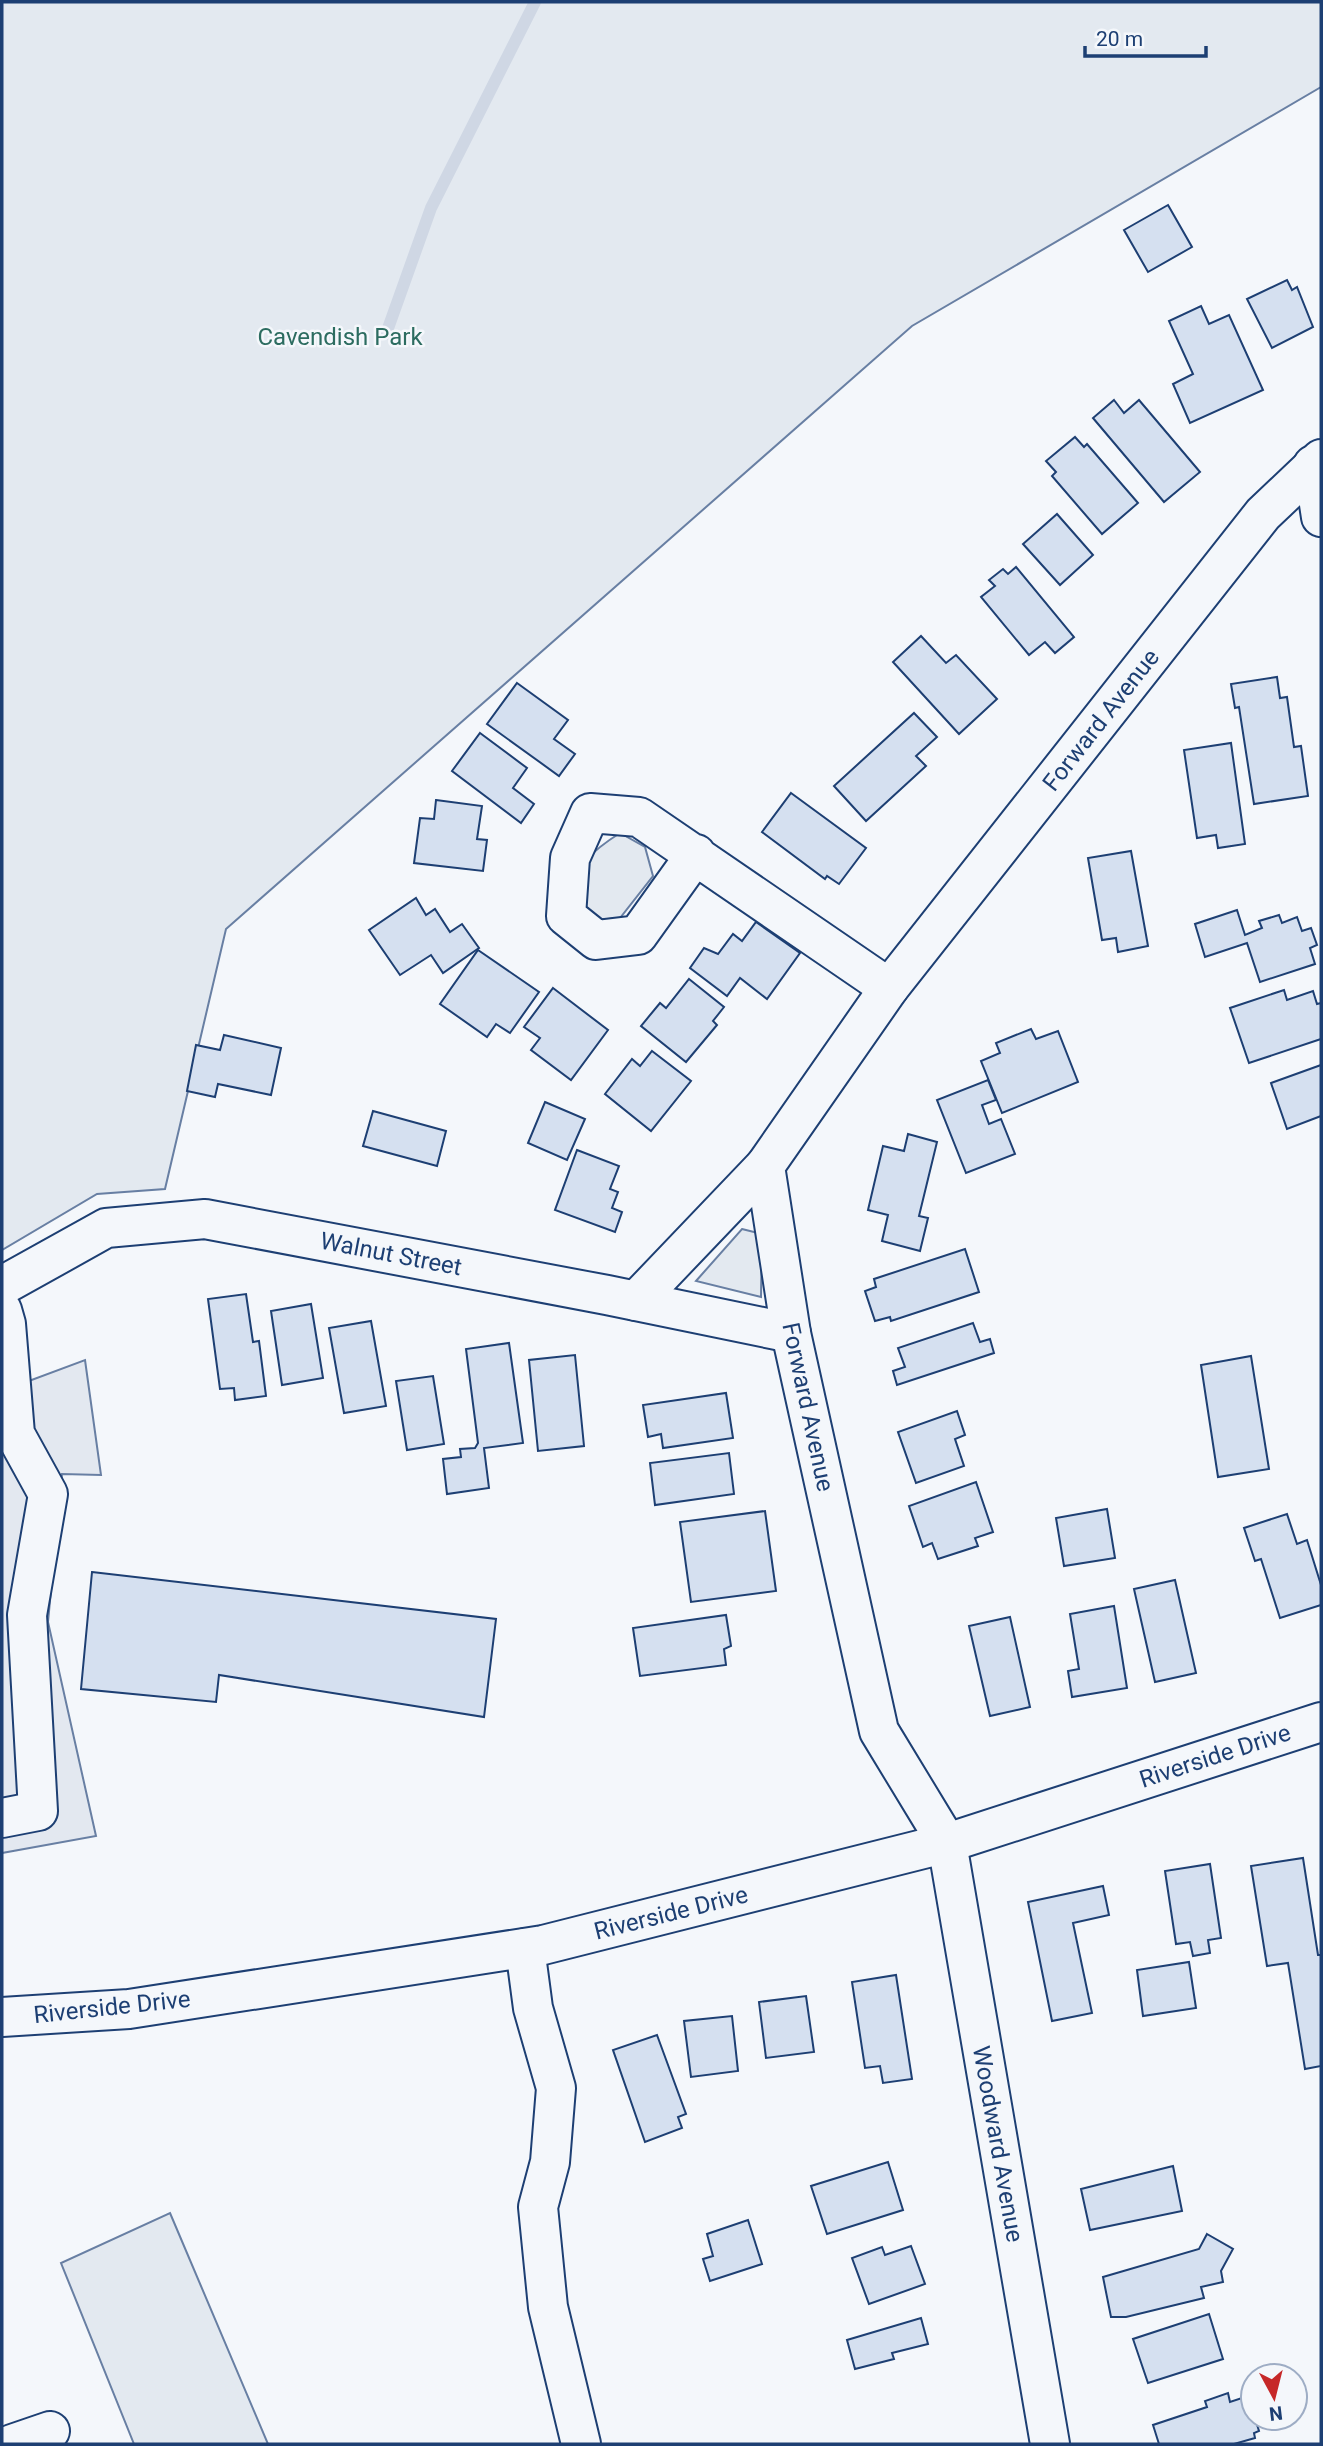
<svg xmlns="http://www.w3.org/2000/svg" width="1323" height="2446" font-family="Roboto,sans-serif">
<style>
.green{fill:#e3e9f0;stroke:#687fa3;stroke-width:2}
.parking{fill:#e3e8f0;stroke:#687fa3;stroke-width:2}
.lines{fill:none;stroke-linecap:round;stroke-linejoin:round}
.stream{stroke:#cfd7e4;stroke-width:12}
.building{fill:#d5e0f0;stroke:#1d3f73;stroke-width:2}
.minor-casing{stroke:#1d3f73;stroke-width:42}
.major-casing{stroke:#1d3f73;stroke-width:42}
.minor{stroke:#f4f7fb;stroke-width:38}
.major{stroke:#f4f7fb;stroke-width:38}
.labels{text-anchor:middle;dominant-baseline:central;stroke-width:5;stroke-linejoin:round;paint-order:stroke}
.park-label{font-size:24px;fill:#2c6c60;stroke:#f4f7fb}
.street-label{font-size:24px;fill:#1d3f73;stroke:#f4f7fb}
</style>
<rect width="100%" height="100%" fill="#f4f7fb"/>
<g class="green">
<path d="M2,2H1321V87L912,326L226,929L165,1189L97,1194L2,1250Z"/>
<path d="M620,833L645,847L653,876L620,918L596,920C591,914 580,906 578,898C569,867 598,847 620,833Z"/>
<path d="M742,1229L762,1234L761,1297L696,1281Z"/>
<path d="M170,2213L268,2444H134L61,2263Z"/>
</g>
<path class="parking" d="M85,1360L101,1475L62,1474L48,1622L96,1836L2,1853V1391Z"/>
<g class="lines">
<path class="stream" d="M386,334L431,208L535,2"/>
</g>
<g class="building">
<path d="M1168,205L1192,247L1148,272L1124,230Z"/>
<path d="M1287,280L1292,290L1297,287L1313,327L1272,348L1247,299Z"/>
<path d="M1201,306L1209,324L1229,315L1263,390L1190,423L1173,384L1193,374L1169,321Z"/>
<path d="M1114,400L1124,413L1139,400L1200,472L1164,502L1093,418Z"/>
<path d="M1075,437L1084,447L1087,444L1138,503L1102,534L1052,476L1056,472L1046,461Z"/>
<path d="M1057,514L1093,555L1060,585L1023,544Z"/>
<path d="M1016,567L1074,637L1055,653L1045,642L1029,655L981,597L995,586L989,580L1003,569L1008,574Z"/>
<path d="M921,636L946,663L956,655L997,699L959,734L893,662Z"/>
<path d="M1277,677L1280,698L1287,697L1294,747L1301,746L1308,796L1254,804L1239,707L1235,708L1231,684Z"/>
<path d="M517,683L568,720L554,739L575,754L559,776L487,724Z"/>
<path d="M914,713L937,737L916,756L926,766L866,821L834,786Z"/>
<path d="M480,733L527,768L513,788L534,804L521,823L452,771Z"/>
<path d="M1231,743L1245,844L1218,848L1216,835L1197,838L1184,750Z"/>
<path d="M791,793L866,848L839,884L827,876L825,879L762,832Z"/>
<path d="M436,800L482,806L477,839L487,840L483,871L414,863L420,818L434,819Z"/>
<path d="M1131,851L1148,946L1118,952L1116,938L1102,940L1088,858Z"/>
<path d="M416,898L426,915L435,909L450,932L462,924L479,948L443,973L431,955L400,975L369,930Z"/>
<path d="M1237,910L1245,935L1262,928L1259,921L1279,915L1282,923L1297,917L1302,931L1311,928L1317,945L1310,948L1315,964L1260,982L1247,943L1205,957L1195,924Z"/>
<path d="M756,922L800,953L767,999L740,978L727,996L690,968L704,948L718,954L733,934L742,941Z"/>
<path d="M478,950L539,992L510,1033L496,1024L487,1037L440,1004Z"/>
<path d="M689,979L724,1007L713,1021L717,1025L686,1062L641,1026L660,1003L666,1008Z"/>
<path d="M553,988L608,1030L571,1080L531,1050L540,1038L524,1027Z"/>
<path d="M1284,990L1287,1000L1313,991L1317,1004L1321,1003V1039L1249,1063L1230,1008Z"/>
<path d="M1031,1029L1036,1039L1058,1031L1078,1082L1002,1113L981,1061L1000,1053L996,1043Z"/>
<path d="M224,1035L281,1048L271,1095L218,1084L215,1097L187,1091L196,1045L220,1050Z"/>
<path d="M652,1051L691,1081L651,1131L605,1094L632,1059L640,1066Z"/>
<path d="M1321,1065V1116L1287,1129L1271,1083Z"/>
<path d="M988,1080L996,1100L982,1105L989,1124L1001,1119L1015,1154L966,1173L937,1100Z"/>
<path d="M545,1102L585,1119L567,1160L528,1143Z"/>
<path d="M373,1111L446,1131L437,1166L363,1146Z"/>
<path d="M908,1134L937,1142L919,1216L928,1218L920,1251L882,1241L888,1215L868,1210L883,1146L904,1151Z"/>
<path d="M577,1150L619,1166L610,1189L618,1192L612,1208L622,1212L615,1232L555,1210Z"/>
<path d="M965,1249L979,1292L891,1321L890,1317L875,1321L865,1291L876,1287L874,1279Z"/>
<path d="M246,1294L253,1342L259,1341L266,1396L235,1400L234,1388L220,1389L208,1299Z"/>
<path d="M311,1304L323,1378L282,1385L271,1311Z"/>
<path d="M371,1321L386,1406L344,1413L329,1328Z"/>
<path d="M973,1323L980,1342L990,1339L994,1353L897,1385L893,1371L905,1367L898,1348Z"/>
<path d="M509,1343L523,1443L484,1448L489,1488L447,1494L443,1459L461,1457L460,1449L475,1448L478,1443L466,1349Z"/>
<path d="M575,1355L584,1446L538,1451L529,1360Z"/>
<path d="M1251,1356L1269,1469L1218,1477L1201,1365Z"/>
<path d="M433,1376L444,1444L407,1450L396,1381Z"/>
<path d="M726,1393L733,1438L663,1448L661,1434L648,1437L643,1405Z"/>
<path d="M957,1411L965,1435L955,1439L964,1466L916,1483L898,1432Z"/>
<path d="M729,1453L734,1494L655,1505L650,1463Z"/>
<path d="M976,1482L993,1532L975,1538L978,1546L938,1559L932,1543L923,1547L909,1506Z"/>
<path d="M1107,1509L1115,1558L1064,1566L1056,1518Z"/>
<path d="M765,1511L776,1591L691,1602L680,1522Z"/>
<path d="M1287,1514L1297,1544L1307,1540L1321,1585V1605L1280,1618L1261,1559L1255,1561L1244,1528Z"/>
<path d="M92,1572L496,1619L484,1717L219,1675L216,1702L81,1689Z"/>
<path d="M1175,1580L1196,1673L1155,1682L1134,1589Z"/>
<path d="M1114,1606L1127,1688L1072,1697L1068,1671L1079,1669L1070,1614Z"/>
<path d="M726,1615L731,1646L724,1649L726,1665L640,1676L633,1628Z"/>
<path d="M1010,1617L1030,1707L990,1716L969,1626Z"/>
<path d="M1303,1858L1318,1955H1321V2066L1305,2069L1288,1963L1267,1966L1251,1866Z"/>
<path d="M1210,1864L1221,1938L1208,1940L1210,1953L1193,1956L1190,1942L1176,1944L1165,1871Z"/>
<path d="M1103,1886L1109,1915L1073,1923L1092,2013L1052,2021L1028,1902Z"/>
<path d="M1189,1962L1196,2008L1143,2016L1137,1970Z"/>
<path d="M896,1975L912,2079L883,2083L880,2066L865,2068L852,1982Z"/>
<path d="M806,1996L814,2052L766,2058L759,2002Z"/>
<path d="M732,2016L738,2071L691,2077L684,2021Z"/>
<path d="M657,2035L686,2114L678,2117L682,2128L645,2142L613,2050Z"/>
<path d="M888,2162L903,2210L827,2234L811,2186Z"/>
<path d="M1173,2166L1182,2211L1090,2230L1081,2189Z"/>
<path d="M748,2220L762,2264L710,2281L703,2259L713,2256L707,2234Z"/>
<path d="M1207,2234L1233,2249L1221,2271L1223,2282L1201,2287L1204,2298L1126,2317H1111L1103,2277L1199,2249Z"/>
<path d="M911,2246L925,2284L869,2304L852,2258L882,2247L885,2255Z"/>
<path d="M1209,2314L1223,2359L1148,2383L1133,2339Z"/>
<path d="M921,2318L928,2344L892,2353L894,2359L855,2369L847,2340Z"/>
<path d="M1228,2393L1230,2402L1248,2396L1259,2431L1254,2433L1255,2438L1234,2444H1159L1153,2425L1207,2407L1205,2401Z"/>
</g>
<g class="lines">
<defs>
<g id="minor">
<path d="M1313,465L1321,517"/>
<path d="M696,854L638,935L596,940L566,916L570,858L590,813L639,817L889,988"/>
<path d="M2,1286L106,1228L205,1219L607,1295L791,1333"/>
<path d="M636,1301L765,1166"/>
<path d="M2,1310L6,1324L15,1434L48,1494L27,1615L38,1811L2,1818"/>
<path d="M525,1948L533,2008L556,2088L550,2162L538,2207L548,2307L581,2444"/>
<path d="M12,2444L50,2431"/>
<path d="M1050,2444L947,1843L879,1731L791,1333L765,1166L889,988L1263,514L1321,459"/>
</g>
<path id="major" d="M2,2017L129,2009L543,1945L947,1843L1321,1722"/>
</defs>
<use href="#minor" class="minor-casing"/>
<use href="#major" class="major-casing"/>
<use href="#minor" class="minor"/>
<use href="#major" class="major"/>
</g>
<g class="labels">
<g class="park-label">
<text x="340" y="337">Cavendish Park</text>
</g>
<g class="street-label">
<text transform="translate(1101 720) rotate(-52)">Forward Avenue</text>
<text transform="translate(391 1254) rotate(11)">Walnut Street</text>
<text transform="translate(808 1407) rotate(78)">Forward Avenue</text>
<text transform="translate(1215 1756) rotate(-18)">Riverside Drive</text>
<text transform="translate(671 1913) rotate(-14)">Riverside Drive</text>
<text transform="translate(112 2007) rotate(-6)">Riverside Drive</text>
<text transform="translate(998 2144) rotate(80)">Woodward Avenue</text>
</g>
</g>
<rect width="1323" height="2446" fill="none" stroke="#1d3f73" stroke-width="7"/>
<g transform="translate(1274 2397) rotate(173)"><circle r="33" fill="#f4f7fb" stroke="#9eadc5" stroke-width="2"/>
<path d="M0-5L12 26L0 18L-12 26Z" fill="#c62828"/>
<text y="-10" font-size="19" font-weight="bold" text-anchor="middle" fill="#1d3f73">N</text>
</g>
<path d="M1085 46v10h121v-10" fill="none" stroke="#1d3f73" stroke-width="3.5"/>
<text x="1096" y="46" font-size="21" fill="#1d3f73" stroke="#f4f7fb" stroke-width="5" paint-order="stroke">20 m</text>
</svg>
